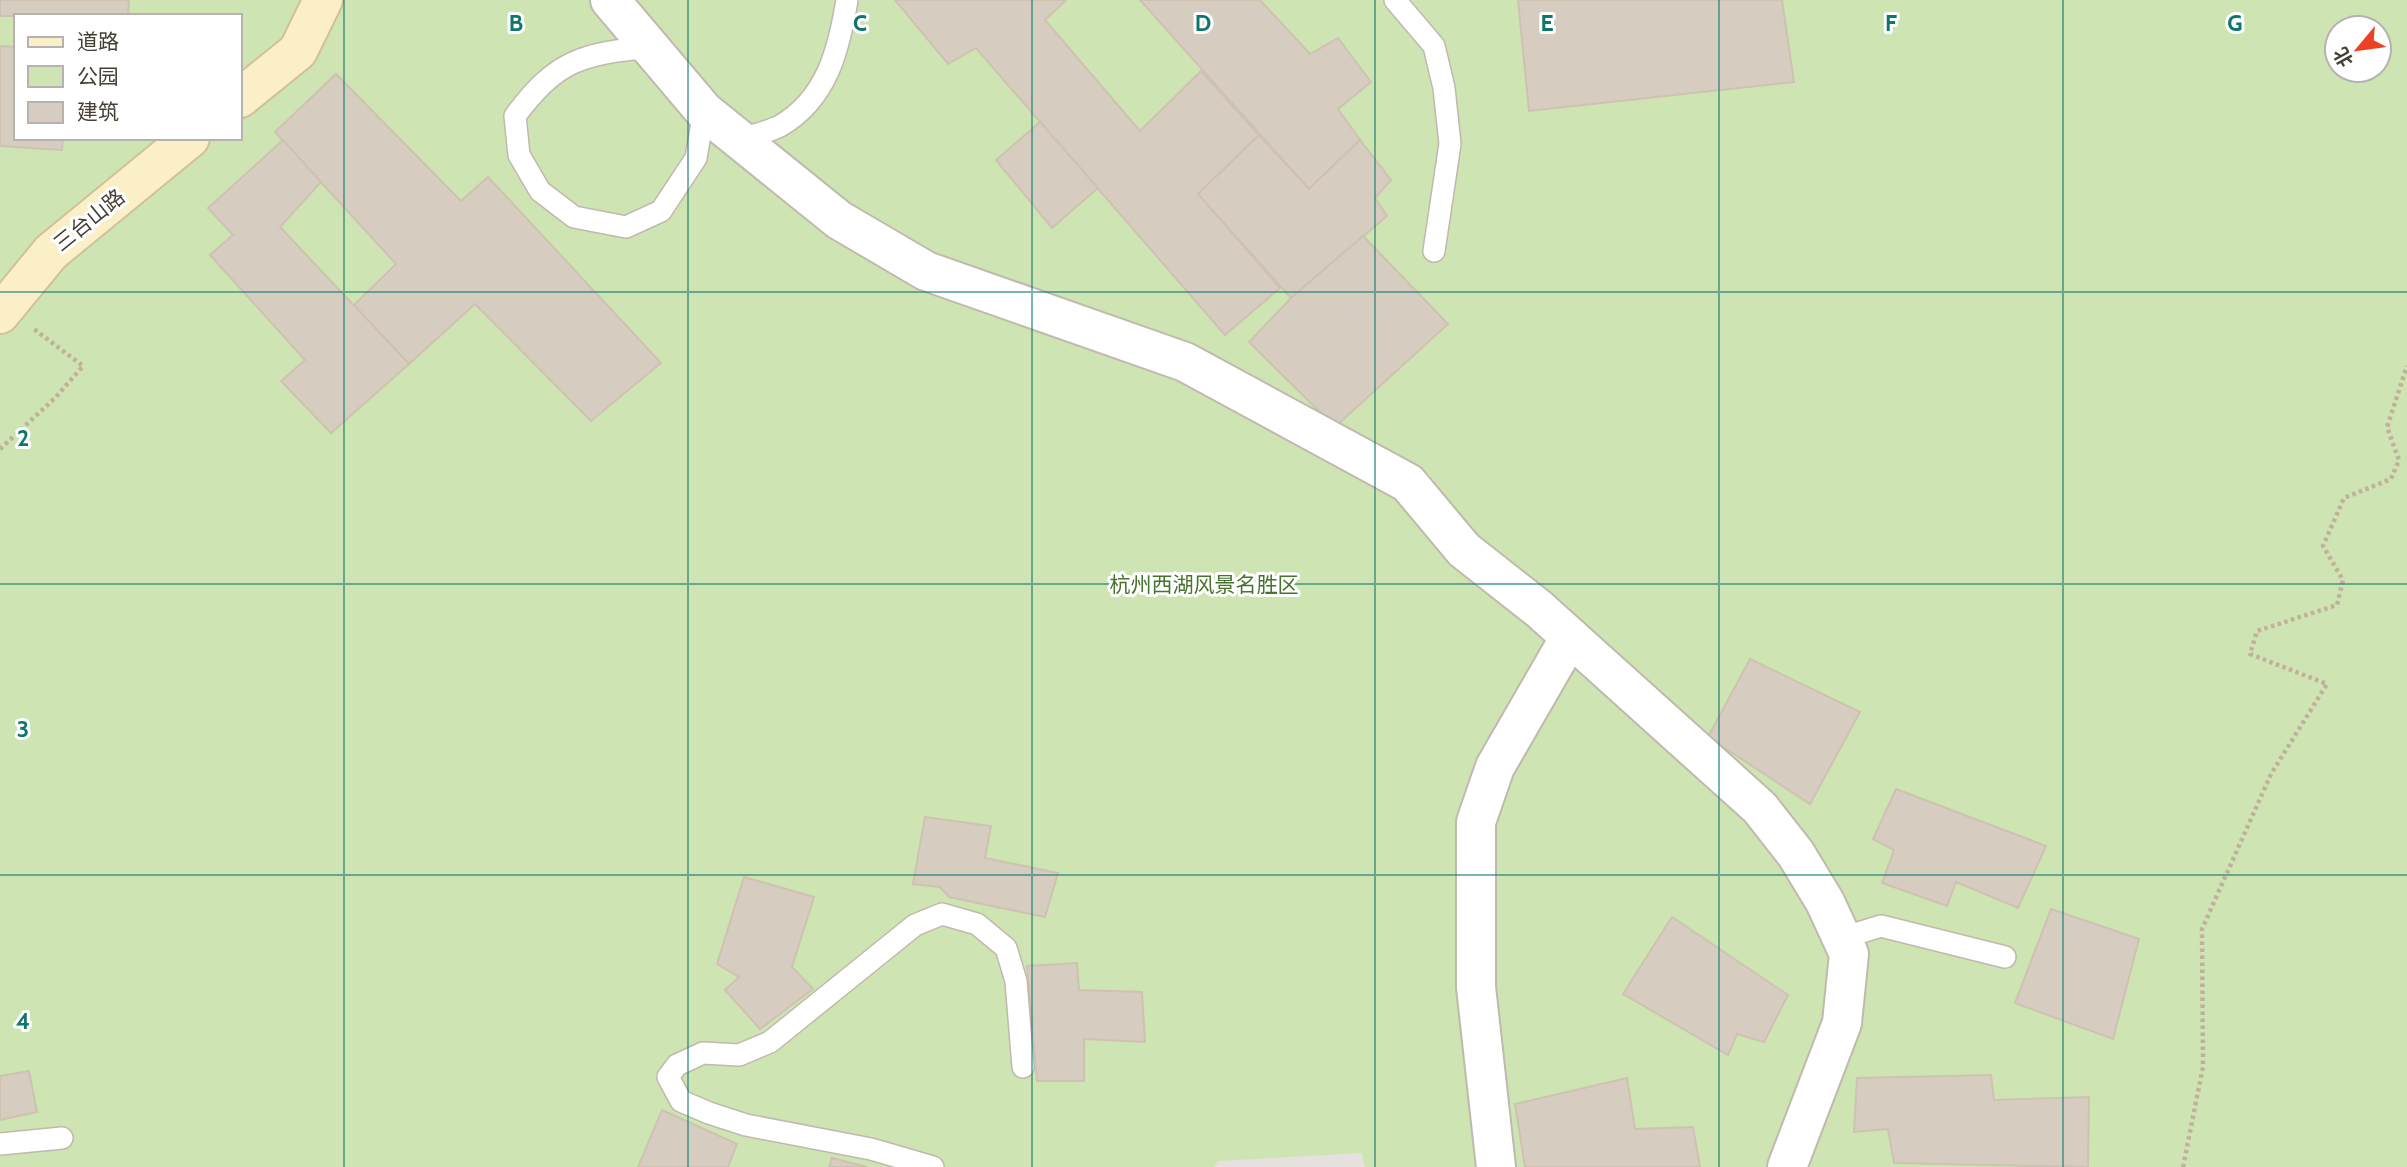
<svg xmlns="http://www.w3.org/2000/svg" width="2407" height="1167" font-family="Cabin,'Noto Sans SC',sans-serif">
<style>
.green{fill:#cee4b2;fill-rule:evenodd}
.parking{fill:#e4e1de}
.building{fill:#d6cdc0;stroke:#cec2b0;stroke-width:2}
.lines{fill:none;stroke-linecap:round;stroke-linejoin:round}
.lane-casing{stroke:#c0b9ad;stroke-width:24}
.street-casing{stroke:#c0b9ad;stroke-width:42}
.secondary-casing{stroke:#d0c198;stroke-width:42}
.path{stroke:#beb29c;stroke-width:4.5;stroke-dasharray:3.5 3.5;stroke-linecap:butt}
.lane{stroke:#fff;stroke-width:21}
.street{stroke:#fff;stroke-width:38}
.secondary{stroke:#fbefc8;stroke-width:38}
.grid{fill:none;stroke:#0f766e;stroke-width:2;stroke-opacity:0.55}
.labels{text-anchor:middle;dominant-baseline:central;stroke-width:6;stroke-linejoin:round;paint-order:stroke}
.street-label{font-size:21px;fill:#453f36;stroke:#fff}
.park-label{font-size:21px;fill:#48732d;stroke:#fff}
.grid-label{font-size:23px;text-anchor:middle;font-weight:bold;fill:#0f766e;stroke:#fff;stroke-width:6;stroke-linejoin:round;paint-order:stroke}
</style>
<rect width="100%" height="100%" fill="#f2efe7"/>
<path class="green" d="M0,0H2407V1167H0ZM16,16H240V138H16ZM2337,28H2379V70H2337Z"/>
<path class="parking" d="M1362,1153L1365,1167H1214L1218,1161Z"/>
<g class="building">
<path d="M0,0H129L128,16H0Z"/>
<path d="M895,0H1066L1045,20L1140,131L1201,71L1259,135L1198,194L1280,288L1225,335L976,48L948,64Z"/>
<path d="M1140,0H1260L1310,54L1338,38L1371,82L1338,109L1360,140L1309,189Z"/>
<path d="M1518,0H1782L1794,82L1529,111Z"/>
<path d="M0,46L16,47V138H63L62,150L0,146Z"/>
<path d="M336,74L461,201L488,177L661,363L591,421L475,304L409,364L354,305L396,264L275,132Z"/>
<path d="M1040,122L1098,188L1052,228L996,160Z"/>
<path d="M1259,135L1309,189L1360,140L1391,180L1375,198L1387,216L1291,298L1198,194Z"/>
<path d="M283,140L321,182L280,227L409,364L331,433L281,381L305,360L210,255L233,235L208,208Z"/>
<path d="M1363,236L1448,324L1335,427L1249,342L1291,298Z"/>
<path d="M1750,659L1860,712L1810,804L1708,737Z"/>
<path d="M1896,789L2046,846L2018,908L1956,882L1947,906L1882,883L1894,850L1873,839Z"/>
<path d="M925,817L991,826L985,858L1058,873L1045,917L949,897L940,887L913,884Z"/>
<path d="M744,877L814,897L792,967L813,989L760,1029L725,990L739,977L717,964Z"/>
<path d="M2051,909L2139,939L2113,1039L2015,1003Z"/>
<path d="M1672,917L1788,995L1764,1042L1737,1034L1728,1055L1623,994Z"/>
<path d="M1077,963L1079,990L1142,992L1145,1042L1084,1039V1081H1037L1027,966Z"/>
<path d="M29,1071L37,1112L0,1120V1076Z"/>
<path d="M1991,1075L1994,1100L2089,1097L2088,1167L1894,1163L1888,1129L1854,1132L1857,1078Z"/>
<path d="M1627,1078L1635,1129L1693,1127L1700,1167H1525L1515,1104Z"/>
<path d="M662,1110L737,1144L728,1167H638Z"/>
<path d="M832,1158L867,1167H829Z"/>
</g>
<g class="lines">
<defs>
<g id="lane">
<path d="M1395,0L1434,46L1444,88L1450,144L1434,251"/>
<path d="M650,47C581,54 557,60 515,116L519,155L540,191L574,217L626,227L661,211L696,158L704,111"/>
<path d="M739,140C752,135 768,132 780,126C827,99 839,49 847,0"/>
<path d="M1842,938L1881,926L2005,957"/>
<path d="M0,1144L62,1138"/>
<path d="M933,1167L871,1149L746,1125L709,1113L681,1101L668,1077L677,1065L703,1053L739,1055L770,1042L915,925L942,914L977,924L1006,948L1016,981L1023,1067"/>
</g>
<g id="street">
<path d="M610,0L704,111L839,220L926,271L1185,362L1408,483L1464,550L1539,609L1760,808L1796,854L1825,902L1849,954L1842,1023L1787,1167"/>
<path d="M1496,1167L1476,987V822L1495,767L1570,637"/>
</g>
<g id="secondary">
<path d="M240,98L298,51L323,0"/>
<path d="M0,314L51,252L190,138"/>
</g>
</defs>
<use href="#lane" class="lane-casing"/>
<use href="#street" class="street-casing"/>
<use href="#secondary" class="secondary-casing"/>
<g class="path">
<path d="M0,449L55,398L83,366L34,329"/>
<path d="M2183,1167L2203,1067L2202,929L2271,774L2327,684L2250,654L2257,631L2337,605L2343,580L2323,546L2344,498L2391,479L2399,460L2387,427L2407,366"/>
</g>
<use href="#lane" class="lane"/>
<use href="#street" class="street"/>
<use href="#secondary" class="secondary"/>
</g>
<path class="grid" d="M344,0V1167M688,0V1167M1032,0V1167M1375,0V1167M1719,0V1167M2063,0V1167M0,292H2407M0,584H2407M0,875H2407"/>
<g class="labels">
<g class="street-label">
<text transform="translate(89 220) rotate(-39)">三台山路</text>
</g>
<g class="park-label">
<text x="1204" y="584">杭州西湖风景名胜区</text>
</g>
</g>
<g class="grid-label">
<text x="516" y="31">B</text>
<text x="860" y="31">C</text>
<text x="1203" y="31">D</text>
<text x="1547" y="31">E</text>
<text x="1891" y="31">F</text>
<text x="2235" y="31">G</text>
<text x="23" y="446">2</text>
<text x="23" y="737">3</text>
<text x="23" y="1029">4</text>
</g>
<rect x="14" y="14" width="228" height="126" fill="#ffffff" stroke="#b5b2af" stroke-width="2"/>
<rect x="28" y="37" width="35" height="10" fill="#fbefc8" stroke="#b5b2af" stroke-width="2"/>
<text x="77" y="49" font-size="21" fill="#453f36">道路</text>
<rect x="28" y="66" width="35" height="21" fill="#cee4b2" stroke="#b5b2af" stroke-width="2"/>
<text x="77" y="84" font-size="21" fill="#453f36">公园</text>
<rect x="28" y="102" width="35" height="21" fill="#d6cdc0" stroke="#b5b2af" stroke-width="2"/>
<text x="77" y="119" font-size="21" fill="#453f36">建筑</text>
<g transform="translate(2358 49) rotate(241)"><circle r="33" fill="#ffffff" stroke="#b5b2af" stroke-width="2"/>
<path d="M0-5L12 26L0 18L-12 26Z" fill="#ed4123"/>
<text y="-10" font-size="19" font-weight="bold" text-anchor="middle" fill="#453f36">北</text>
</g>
</svg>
